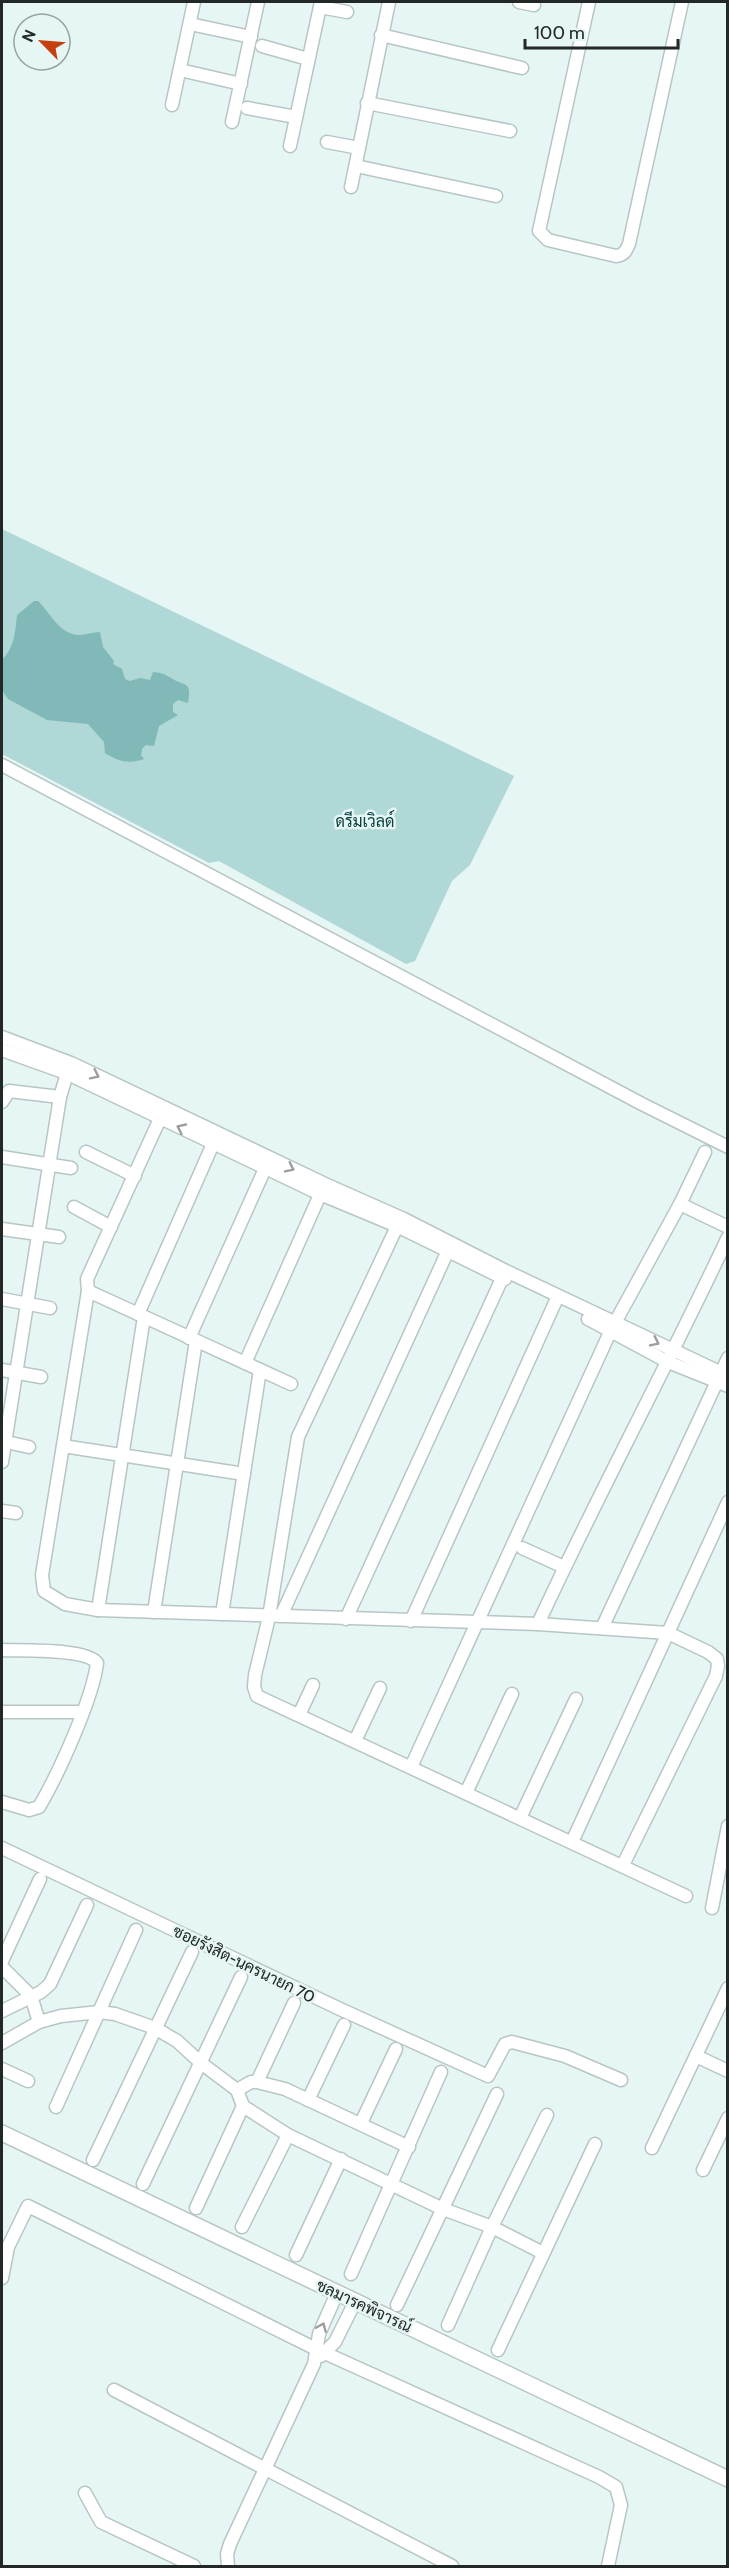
<svg xmlns="http://www.w3.org/2000/svg" width="729" height="2568" font-family="Cabin,Sarabun,sans-serif">
<style>
.green{fill:#afd8d6}
.water{fill:#80b9b7}
.lines{fill:none;stroke-linecap:round;stroke-linejoin:round}
.minor-casing{stroke:#b7c6c5;stroke-width:15}
.tertiary-casing{stroke:#b7c6c5;stroke-width:18}
.minor{stroke:#fff;stroke-width:12}
.tertiary{stroke:#fff;stroke-width:15}
.oneway{stroke:#9c9e9e}
.labels{text-anchor:middle;dominant-baseline:central;stroke-width:5;stroke-linejoin:round;paint-order:stroke}
.park-label{font-size:16px;fill:#09403f;stroke:#e6f6f5}
.street-label{font-size:16px;fill:#222727;stroke:#e6f6f5}
</style>
<rect width="100%" height="100%" fill="#e6f6f5"/>
<path class="green" d="M2,529L514,776L470,865L452,881L415,961L406,964L219,861L209,863L2,754Z"/>
<path class="water" d="M34,601H38C50,612 59,635 80,635C86,635 93,632 100,632L103,647L114,661L113,664L122,669L125,679L130,681L140,678L150,680L153,672C163,673 164,674 171,678C185,687 192,680 188,703L178,700L173,704V712L178,715L159,726L154,746L146,745L142,749L141,755L144,759C129,764 119,762 105,753L104,742L88,724L47,720L8,699L2,690V660C15,646 15,633 17,615Z"/>
<g class="lines">
<defs>
<g id="minor">
<path d="M519,2L534,5"/>
<path d="M589,2L539,231L548,240L616,256C624,255 626,251 629,244L682,2"/>
<path d="M320,7L347,12"/>
<path d="M190,24L251,37"/>
<path d="M381,35L522,68"/>
<path d="M262,46L308,59"/>
<path d="M180,70L241,84"/>
<path d="M367,103L510,131"/>
<path d="M172,105L194,2"/>
<path d="M247,108L296,117"/>
<path d="M232,122L258,2"/>
<path d="M327,142L359,148"/>
<path d="M290,146L321,2"/>
<path d="M356,166L496,196"/>
<path d="M351,187L389,2"/>
<path d="M2,765L642,1104L728,1147"/>
<path d="M2,1037L71,1063L325,1184L404,1219L506,1271L728,1376"/>
<path d="M2,1050L66,1073L320,1194L397,1226L505,1279"/>
<path d="M2,1102L9,1091L60,1097"/>
<path d="M163,1112L87,1279L88,1291L291,1384"/>
<path d="M86,1152L135,1176"/>
<path d="M2,1157L71,1168"/>
<path d="M680,1204L728,1227"/>
<path d="M74,1207L111,1227"/>
<path d="M401,1218L298,1437L269,1617L255,1675L254,1687L257,1696L686,1896"/>
<path d="M2,1229L59,1237"/>
<path d="M88,1291L42,1575L44,1591L65,1604L98,1610L538,1624L668,1633L708,1652L717,1659L718,1666L716,1676L623,1865"/>
<path d="M2,1299L50,1308"/>
<path d="M138,1314L216,1137"/>
<path d="M588,1319L668,1362L728,1386"/>
<path d="M189,1338L268,1162"/>
<path d="M245,1363L323,1188"/>
<path d="M2,1370L41,1377"/>
<path d="M2,1441L29,1447"/>
<path d="M63,1446L244,1474"/>
<path d="M2,1462L60,1097L69,1067"/>
<path d="M2,1511L16,1513"/>
<path d="M522,1548L564,1567"/>
<path d="M98,1610L144,1317"/>
<path d="M154,1612L196,1341"/>
<path d="M222,1614L260,1370"/>
<path d="M281,1616L451,1244"/>
<path d="M346,1619L505,1272"/>
<path d="M411,1621L558,1296"/>
<path d="M538,1624C598,1494 667,1367 728,1237"/>
<path d="M602,1628L728,1358"/>
<path d="M2,1650C21,1651 86,1648 97,1663C93,1698 58,1775 39,1807L29,1810L2,1802"/>
<path d="M2,1712H82"/>
<path d="M299,1715L313,1685"/>
<path d="M355,1741L380,1688"/>
<path d="M411,1767L611,1330L680,1204L705,1152"/>
<path d="M466,1793L512,1694"/>
<path d="M520,1818L576,1699"/>
<path d="M572,1842L728,1502"/>
<path d="M2,1848L340,2009L488,2076L505,2044L512,2042L565,2056L621,2080"/>
<path d="M712,1908L728,1826"/>
<path d="M2,1961L40,1879"/>
<path d="M2,1967L31,1996L39,2022"/>
<path d="M2,2011L41,1992L50,1984L87,1905"/>
<path d="M2,2043L39,2022L61,2016L99,2012L115,2014L155,2028L177,2041L201,2063L237,2090L243,2106L288,2135L443,2209L492,2227L543,2253"/>
<path d="M696,2056L728,2071"/>
<path d="M2,2069L28,2081"/>
<path d="M257,2082L294,2003"/>
<path d="M237,2090L251,2082H257L285,2089L409,2147"/>
<path d="M308,2100L344,2025"/>
<path d="M56,2107L136,1930"/>
<path d="M361,2123L396,2049"/>
<path d="M652,2148L728,1988"/>
<path d="M93,2160L192,1952"/>
<path d="M703,2170L728,2118"/>
<path d="M143,2184L241,1977"/>
<path d="M196,2208L243,2106"/>
<path d="M242,2227L288,2135"/>
<path d="M296,2255L341,2159"/>
<path d="M351,2274L441,2072"/>
<path d="M2,2278L8,2247L28,2206L316,2349L599,2477L616,2487L621,2505L608,2566"/>
<path d="M397,2305L497,2094"/>
<path d="M448,2325L492,2227L547,2115"/>
<path d="M498,2350L595,2144"/>
<path d="M321,2356L335,2342L355,2302"/>
<path d="M114,2390L452,2566"/>
<path d="M85,2493L101,2522L194,2566"/>
<path d="M228,2566L227,2554L230,2544L314,2364L319,2334L337,2293"/>
</g>
<path id="tertiary" d="M2,2133L728,2479"/>
</defs>
<use href="#minor" class="minor-casing"/>
<use href="#tertiary" class="tertiary-casing"/>
<use href="#minor" class="minor"/>
<use href="#tertiary" class="tertiary"/>
</g>
<defs><path id="oneway-chevron" d="M-2-3.5L2.5 0L-2 3.5" fill="none" stroke-width="1.6" stroke-linecap="round" stroke-linejoin="round" transform="scale(1.5)"/></defs>
<g class="oneway">
<use href="#oneway-chevron" transform="translate(95 1075) rotate(26)"/>
<use href="#oneway-chevron" transform="translate(181 1128) rotate(-155)"/>
<use href="#oneway-chevron" transform="translate(290 1168) rotate(26)"/>
<use href="#oneway-chevron" transform="translate(655 1342) rotate(26)"/>
<use href="#oneway-chevron" transform="translate(322 2327) rotate(-67)"/>
</g>
<g class="labels">
<g class="park-label">
<text x="365" y="821">ดรีมเวิลด์</text>
</g>
<g class="street-label">
<text transform="translate(244 1964) rotate(26)">ซอยรังสิต-นครนายก 70</text>
<text transform="translate(364 2306) rotate(25)">ชลมารคพิจารณ์</text>
</g>
</g>
<rect width="729" height="2568" fill="none" stroke="#222727" stroke-width="6"/>
<g transform="translate(42 42) rotate(295)"><circle r="28" fill="#e6f6f5" stroke="#98a3a3" stroke-width="1.5"/>
<path d="M0-4.5L10 22L0 15L-10 22Z" fill="#c63f0f"/>
<text y="-9" font-size="16" font-weight="bold" text-anchor="middle" fill="#222727">N</text>
</g>
<path d="M525 39v9h153v-9" fill="none" stroke="#222727" stroke-width="3"/>
<text x="534" y="39" font-size="18" fill="#222727" stroke="#e6f6f5" stroke-width="4.5" paint-order="stroke">100 m</text>
</svg>
